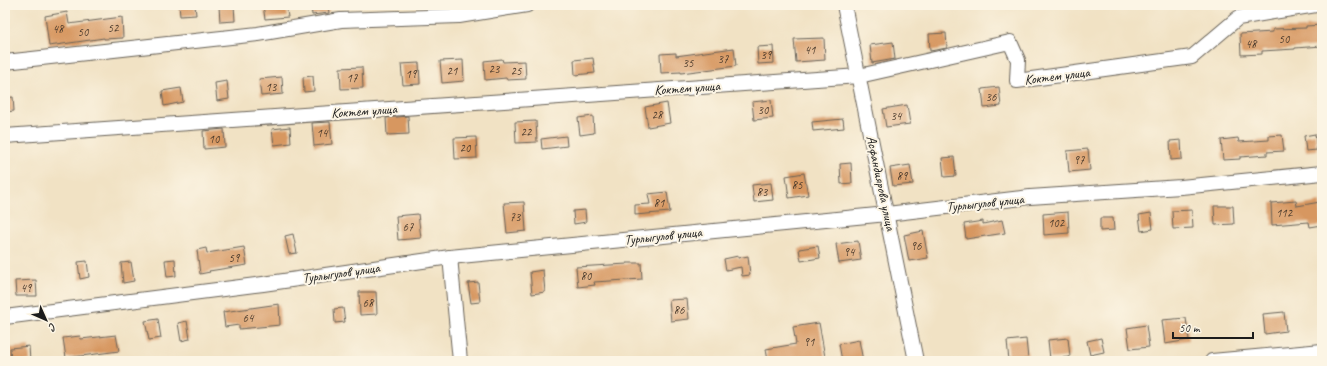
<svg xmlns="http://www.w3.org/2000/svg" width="1327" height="366" font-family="Caveat,sans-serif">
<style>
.building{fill:#d79761}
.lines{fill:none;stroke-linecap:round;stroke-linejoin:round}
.minor-casing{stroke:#676157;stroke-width:16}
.minor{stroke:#fff;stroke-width:14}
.labels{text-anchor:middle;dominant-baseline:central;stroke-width:4;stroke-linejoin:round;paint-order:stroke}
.number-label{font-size:12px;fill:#4b3b2d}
.street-label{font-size:14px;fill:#1c1c1c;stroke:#fcf5e5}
</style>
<rect width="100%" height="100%" fill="#fcf5e5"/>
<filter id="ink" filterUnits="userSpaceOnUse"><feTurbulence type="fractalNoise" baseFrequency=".025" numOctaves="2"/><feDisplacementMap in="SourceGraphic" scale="8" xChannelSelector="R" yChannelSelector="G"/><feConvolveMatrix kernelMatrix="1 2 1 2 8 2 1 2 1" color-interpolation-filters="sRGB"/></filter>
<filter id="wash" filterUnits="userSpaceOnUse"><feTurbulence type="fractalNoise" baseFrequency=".012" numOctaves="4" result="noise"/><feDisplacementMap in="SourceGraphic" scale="16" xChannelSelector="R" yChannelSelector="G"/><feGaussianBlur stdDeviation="0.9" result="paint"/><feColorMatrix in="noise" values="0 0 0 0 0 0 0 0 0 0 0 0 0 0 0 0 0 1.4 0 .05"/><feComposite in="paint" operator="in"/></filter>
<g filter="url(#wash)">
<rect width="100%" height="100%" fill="#f1e2c4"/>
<g id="blocks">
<g class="building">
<path d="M179,5H195L196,15L180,16Z"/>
<path d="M234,5L235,21L220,22L219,6Z"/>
<path d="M263,5H286L288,17L265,19Z"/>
<path d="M311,5H328L329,13L312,15Z"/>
<path d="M67,12L69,24L122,17L123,38L104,39V38L49,46L45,16Z"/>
<path d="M1322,25V46L1295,48V49L1262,51V54L1241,55L1240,34L1273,32V29L1306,28V26Z"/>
<path d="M946,33L947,48L930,51L929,34Z"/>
<path d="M824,38L825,60L796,62L794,39Z"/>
<path d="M893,42L895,59L872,63L870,45Z"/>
<path d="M773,46L774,63L758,64L757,47Z"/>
<path d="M734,48L736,66L681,73V72L661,73L660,54L676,53V56Z"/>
<path d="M593,58L595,73L575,75L574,60Z"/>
<path d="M502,59L503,62L525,61L526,79L507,80L506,78L485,80L484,61Z"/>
<path d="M463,60L464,81L442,83L440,61Z"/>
<path d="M419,63L420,84L403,85L401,64Z"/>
<path d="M362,67L363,88L341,89L340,68Z"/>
<path d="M313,76L314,91L304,92L303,77Z"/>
<path d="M282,77L283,94L261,96L259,79Z"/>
<path d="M227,81L229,99L217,101L215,83Z"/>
<path d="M999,87L1001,106L984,108L982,89Z"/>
<path d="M181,88L183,102L164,106L162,91Z"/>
<path d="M13,97L14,111L5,112V98Z"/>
<path d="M771,100L773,118L754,120L752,102Z"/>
<path d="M667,103L670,123L648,127L645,107Z"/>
<path d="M907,105L910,124L886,127L883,109Z"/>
<path d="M408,116L409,134L387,135L386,118Z"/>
<path d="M593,116L594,133L580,135L578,118Z"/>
<path d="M843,119L844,128L813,131L812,122Z"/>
<path d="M536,121L537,142L516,143L515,122Z"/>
<path d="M330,122L332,144L314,146L312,123Z"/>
<path d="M290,127L291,143L274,145L272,129Z"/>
<path d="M224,129L225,147L204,149L203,131Z"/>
<path d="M1315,134L1317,150L1306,151L1304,136Z"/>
<path d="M1282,135L1284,151L1267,152V155L1240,157V159L1223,160L1221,140L1238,138L1239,142L1269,140V136Z"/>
<path d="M566,136L567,146L542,149L541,139Z"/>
<path d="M476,137L477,158L455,159L454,138Z"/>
<path d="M1181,140L1182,159L1171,160L1170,141Z"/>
<path d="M1088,149L1090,170L1069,172L1067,151Z"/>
<path d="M954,157L956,176L944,177L942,158Z"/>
<path d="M851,163L852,183L841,184L840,164Z"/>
<path d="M910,165L913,184L893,186L890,168Z"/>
<path d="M804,173L808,195L789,198L786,176Z"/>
<path d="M771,183L773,200L754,202L752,185Z"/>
<path d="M667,192L670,212L635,215V205L650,204L648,194Z"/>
<path d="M1296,201L1297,206L1320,202L1322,225L1310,227L1309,222L1272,225L1271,203Z"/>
<path d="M524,202L526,231L507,233L504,203Z"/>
<path d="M1214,206H1233L1234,224L1215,225Z"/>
<path d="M585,210L586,222L574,224L573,211Z"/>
<path d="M1192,210L1193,228L1173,229L1172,211Z"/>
<path d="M1068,212L1069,233L1044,235L1043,214Z"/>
<path d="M1151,213L1153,229L1141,231L1139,215Z"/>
<path d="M418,214L421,238L398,240L396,216Z"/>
<path d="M1100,218H1113L1114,230L1100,231Z"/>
<path d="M1002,220L1005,233L966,239L964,224L983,221V224Z"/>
<path d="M923,231L928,258L909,261L904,235Z"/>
<path d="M293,234L297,253L289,254L285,236Z"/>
<path d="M858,241L861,260L839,263L836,244Z"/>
<path d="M818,246L820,258L801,261L799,249Z"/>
<path d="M244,247L247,265L209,271L210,272L200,274L197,250L206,248L207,253Z"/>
<path d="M738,256V258L748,256L750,275L742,276L741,267L726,270L724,259Z"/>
<path d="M175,259L176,276L167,277L165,260Z"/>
<path d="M87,261L89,277L80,279L78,262Z"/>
<path d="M131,262L134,281L123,283L121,263Z"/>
<path d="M627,263H641L642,279L594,282L595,285L578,287L576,267L627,264Z"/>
<path d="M543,270L545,292L532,294L530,272Z"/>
<path d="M36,280L37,296H16L15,281Z"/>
<path d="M478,282L480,302L471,303L468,283Z"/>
<path d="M359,292H376L377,314L360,315Z"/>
<path d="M687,299L689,319L671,321L669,300Z"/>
<path d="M279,304L280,325L239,329V325L225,327L223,312Z"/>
<path d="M343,308L345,322L335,323L334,309Z"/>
<path d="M1284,312L1286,331L1265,334L1263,314Z"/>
<path d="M1186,318L1189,340L1165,344L1162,320Z"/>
<path d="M158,319L161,338L149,340L145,321Z"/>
<path d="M187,321L190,339L181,341L178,323Z"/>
<path d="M819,323L825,357L802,361H768L766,349L796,344L793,327Z"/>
<path d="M1146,325L1149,347L1130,349L1127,328Z"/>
<path d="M116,335L119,351L66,358L63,338L80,336L81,339Z"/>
<path d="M1068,338L1070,357L1050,359L1048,340Z"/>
<path d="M1101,338L1104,352L1090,355L1087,341Z"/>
<path d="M1026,339L1028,359L1009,361L1007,341Z"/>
<path d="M859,340L863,361H842L839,344Z"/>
<path d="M29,346L30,361H11L10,348Z"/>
</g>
</g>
</g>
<g filter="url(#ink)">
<use href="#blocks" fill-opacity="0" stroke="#676157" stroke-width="1"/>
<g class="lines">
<defs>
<g id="minor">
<path d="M844,5L916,361"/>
<path d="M5,62L258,34L341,20L459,16L527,5"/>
<path d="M5,136L859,76L1010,42L1018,60L1017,81L1192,57L1238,18L1316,5"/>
<path d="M450,257L460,361"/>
<path d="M5,317L263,284L450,257L887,214L1030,197L1181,187L1322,173"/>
<path d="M1212,361L1322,351"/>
</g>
</defs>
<use href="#minor" class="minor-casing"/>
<use href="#minor" class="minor"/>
</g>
</g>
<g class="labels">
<g class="number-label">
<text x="113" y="28">52</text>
<text x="58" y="29">48</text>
<text x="83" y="32">50</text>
<text x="1284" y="39">50</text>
<text x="1251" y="44">48</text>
<text x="810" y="50">41</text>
<text x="766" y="55">39</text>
<text x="723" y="59">37</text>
<text x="688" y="63">35</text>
<text x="494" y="69">23</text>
<text x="452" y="71">21</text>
<text x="516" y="71">25</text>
<text x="411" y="74">19</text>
<text x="352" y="78">17</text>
<text x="271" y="87">13</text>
<text x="991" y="97">36</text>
<text x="763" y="110">30</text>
<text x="657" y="115">28</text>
<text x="896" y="116">34</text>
<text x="526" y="132">22</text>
<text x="322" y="133">14</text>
<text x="214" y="139">10</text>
<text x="465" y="148">20</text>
<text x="1079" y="160">97</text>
<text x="902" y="176">89</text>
<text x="797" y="185">85</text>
<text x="762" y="192">83</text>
<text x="659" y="203">81</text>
<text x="1284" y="213">112</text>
<text x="515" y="217">73</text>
<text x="1056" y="223">102</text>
<text x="408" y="227">67</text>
<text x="916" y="246">96</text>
<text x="849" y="252">94</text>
<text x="234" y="258">59</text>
<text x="586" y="276">80</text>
<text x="26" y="288">49</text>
<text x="368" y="303">68</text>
<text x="679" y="310">86</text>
<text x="248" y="318">64</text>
<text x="809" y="342">91</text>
</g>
<g class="street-label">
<text transform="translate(1057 76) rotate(-7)">Коктем улица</text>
<text transform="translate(687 88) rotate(-4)">Коктем улица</text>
<text transform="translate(364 111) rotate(-4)">Коктем улица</text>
<text transform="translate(881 183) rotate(78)">Асфандиярова улица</text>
<text transform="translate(985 203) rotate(-6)">Турлыгулов улица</text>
<text transform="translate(663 236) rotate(-6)">Турлыгулов улица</text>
<text transform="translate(341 273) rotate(-8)">Турлыгулов улица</text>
</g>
</g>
<rect width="1327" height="366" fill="none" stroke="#fcf5e5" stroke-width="20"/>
<g transform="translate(46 320) rotate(135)" stroke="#fcf5e5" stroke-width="3" paint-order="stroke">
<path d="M0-3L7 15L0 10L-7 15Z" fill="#1c1c1c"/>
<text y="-6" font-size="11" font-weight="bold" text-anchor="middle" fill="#1c1c1c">С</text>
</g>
<path d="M1173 332v6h80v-6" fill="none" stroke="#1c1c1c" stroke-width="2"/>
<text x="1179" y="332" font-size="12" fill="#1c1c1c" stroke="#fcf5e5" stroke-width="3" paint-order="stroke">50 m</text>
</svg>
